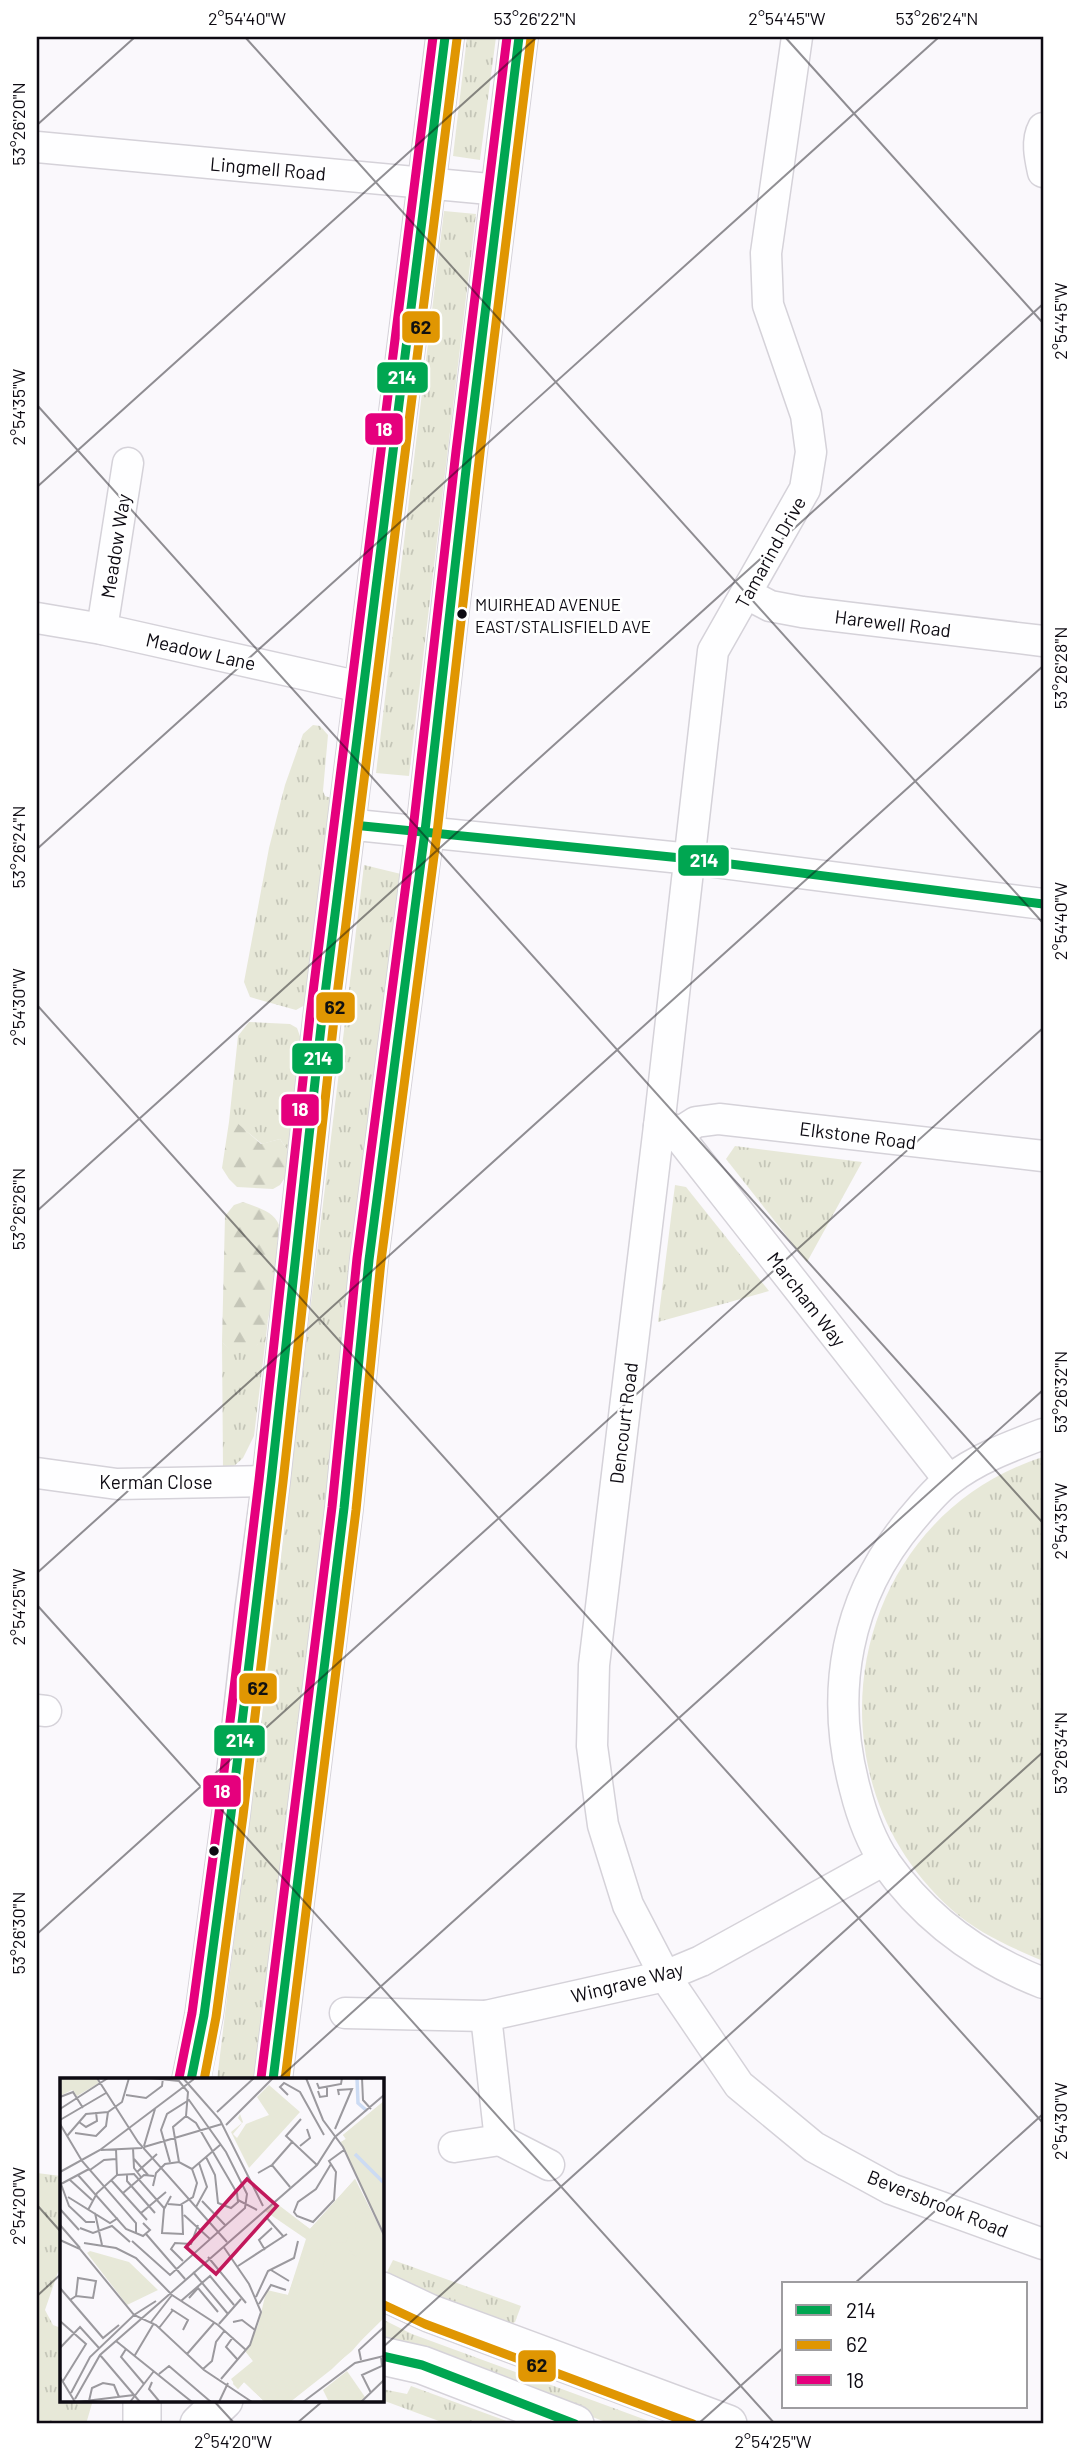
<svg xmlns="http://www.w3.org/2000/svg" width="1080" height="2461" font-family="Barlow,sans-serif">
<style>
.grass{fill:url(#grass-tufts)}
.forest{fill:url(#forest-firs)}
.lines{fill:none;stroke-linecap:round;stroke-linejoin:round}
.minor-casing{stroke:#d5d2d9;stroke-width:33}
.tertiary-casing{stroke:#d5d2d9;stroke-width:40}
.minor{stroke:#fefeff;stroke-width:30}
.tertiary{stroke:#fefeff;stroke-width:37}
.bus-1-casing{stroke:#fff;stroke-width:14}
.bus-2-casing{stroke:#fff;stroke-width:14}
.bus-3-casing{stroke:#fff;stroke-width:14}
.bus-1{stroke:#00a651;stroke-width:9}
.bus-2{stroke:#e09602;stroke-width:9}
.bus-3{stroke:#e5007d;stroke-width:9}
.ticks{fill:none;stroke:#0d0a12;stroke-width:2;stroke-opacity:0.45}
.bus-dot{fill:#0d0a12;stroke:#fff;stroke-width:2.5}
.labels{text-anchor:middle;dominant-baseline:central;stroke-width:5;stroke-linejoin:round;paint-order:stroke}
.bus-label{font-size:17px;fill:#0d0a12;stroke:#fff;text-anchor:start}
.street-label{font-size:19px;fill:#0d0a12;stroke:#fff}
.inset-river{fill:none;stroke:#ccdbf3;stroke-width:3.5}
.inset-road{fill:none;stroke:#9b999e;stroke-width:2}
.view{fill:#c2185b;fill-opacity:0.15;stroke:#c2185b;stroke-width:3.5}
.inset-edge{fill:none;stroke:#0d0a12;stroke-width:3.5}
.line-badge{stroke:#fff;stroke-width:2.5}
.badge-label{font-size:19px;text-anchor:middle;font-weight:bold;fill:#fff}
.pale-badge-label{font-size:19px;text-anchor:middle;font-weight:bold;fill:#111}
.neatline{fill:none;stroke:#0d0a12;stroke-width:2.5}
.ticks-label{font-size:18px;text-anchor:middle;fill:#0d0a12}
</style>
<defs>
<pattern id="grass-tufts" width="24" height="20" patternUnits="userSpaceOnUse" patternTransform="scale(1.75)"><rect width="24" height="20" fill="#e7e8d8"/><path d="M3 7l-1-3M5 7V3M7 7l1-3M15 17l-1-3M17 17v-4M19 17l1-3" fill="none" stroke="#c5c6b8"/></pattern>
<pattern id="forest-firs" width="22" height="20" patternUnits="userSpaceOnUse" patternTransform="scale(1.75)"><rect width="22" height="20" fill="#e7e8d8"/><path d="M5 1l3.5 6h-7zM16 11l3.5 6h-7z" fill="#c5c6b8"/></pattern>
</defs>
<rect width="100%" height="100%" fill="#faf8fc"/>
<g class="grass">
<path d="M467,37H496L480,160L453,156Z"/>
<path d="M444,211L476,214L409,776L376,773Z"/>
<path d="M313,725L320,726L328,735L323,791L325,796L331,798L307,999L305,1005L296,1010L250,997L244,982L269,848L285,785L303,734Z"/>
<path d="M364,865L401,874L275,1927L255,2079L217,2080Z"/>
<path d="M249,1022L290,1024L297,1028L301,1039L288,1151L280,1139L262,1144L235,1122H229L238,1036Z"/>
<path d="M735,1146L862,1162L807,1262L726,1159Z"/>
<path d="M675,1185L686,1187L769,1291L658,1322Z"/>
<path d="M268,1320L254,1436L243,1458L234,1466L223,1469L222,1342L234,1353L257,1345Z"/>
<path d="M1043,1457V1961C1010,1947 978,1933 951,1909C800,1774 848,1519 1043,1457Z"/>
<path d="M37,2173L61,2176V2268L59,2269L45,2310L53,2325L61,2328V2400H93L86,2424H37Z"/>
<path d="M393,2260L521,2306L515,2322L508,2326L413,2288L387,2272Z"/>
<path d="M382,2319L412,2334L657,2424H611L444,2361L382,2342Z"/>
<path d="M411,2386L515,2424H447L382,2400V2389L407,2394Z"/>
</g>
<g class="forest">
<path d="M235,1121L261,1144L280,1139L288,1151L286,1176L280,1185L273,1189L237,1187L229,1179L222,1168L229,1122Z"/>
<path d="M243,1202C256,1207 274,1211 279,1225C276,1256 275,1319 258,1344C252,1353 243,1353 233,1353L222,1342L225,1216L234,1205Z"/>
</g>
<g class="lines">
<defs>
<g id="minor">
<path d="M797,37L766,253L768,305L806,415L811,452L805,489L713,651L659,1126L594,1665L592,1746L603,1825L628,1905L665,1976L739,2085L814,2147L891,2189L1043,2244"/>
<path d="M1043,128C1036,141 1040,158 1043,172"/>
<path d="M37,147L500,190"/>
<path d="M747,594L770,606L802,612L1043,641"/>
<path d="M37,618L102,629L365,688"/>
<path d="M102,629L128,463"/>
<path d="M346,824L691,859L1043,904"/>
<path d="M659,1126L670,1128L677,1134L949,1480"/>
<path d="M677,1134L696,1122L719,1119L1043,1156"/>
<path d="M1043,1434C1011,1446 976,1459 948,1481C934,1492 923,1506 911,1520C846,1597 829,1692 855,1789C861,1813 871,1841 885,1862C925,1919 979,1958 1043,1983"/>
<path d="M37,1473L117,1484L271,1481"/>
<path d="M37,1710L46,1711"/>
<path d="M345,2013L486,2016L665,1976L701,1961L884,1860"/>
<path d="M500,2140L549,2165"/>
<path d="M454,2147L500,2140L486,2016"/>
</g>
<g id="tertiary">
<path d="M191,2080L204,2015L231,1814L254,1609L271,1481L322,1018L445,37"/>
<path d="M273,2080L344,1508L369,1260L425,831L468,452L519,37"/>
<path d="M382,2291L429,2313L728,2424"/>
<path d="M382,2356L422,2365L575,2424"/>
<path d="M142,2424V2400"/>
<path d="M199,2424L224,2400"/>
</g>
</defs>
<use href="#minor" class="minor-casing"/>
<use href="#tertiary" class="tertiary-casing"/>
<use href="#minor" class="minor"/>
<use href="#tertiary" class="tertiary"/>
<defs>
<g id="bus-1">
<path d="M363,826L691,859L1043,904"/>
<path d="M191,2080L204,2015L231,1814L271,1481L322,1018L445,37"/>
<path d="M273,2080L344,1508L369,1260L425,831L468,452L519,37"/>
<path d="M382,2356L422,2365L575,2424"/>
</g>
<g id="bus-2">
<path d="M204,2080L216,2017L243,1816L283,1482L334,1019L457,39"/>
<path d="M285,2080L356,1510L381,1261L437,833L480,453L531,38"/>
<path d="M382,2304L425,2324L693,2424"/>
</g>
<g id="bus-3">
<path d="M179,2078L192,2013L219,1813L259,1480L310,1016L433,37"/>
<path d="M261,2078L332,1507L357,1258L413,830L456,451L507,37"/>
</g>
</defs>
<use href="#bus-1" class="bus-1-casing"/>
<use href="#bus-2" class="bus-2-casing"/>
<use href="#bus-3" class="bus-3-casing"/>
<use href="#bus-1" class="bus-1"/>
<use href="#bus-2" class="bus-2"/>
<use href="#bus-3" class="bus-3"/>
</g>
<path class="ticks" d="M245,37L1043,923M785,37L1043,323M37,125L135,37M37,405L1043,1523M37,487L537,37M37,849L939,37M37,1005L1043,2123M37,1211L1043,304M37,1573L1043,666M37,1605L775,2424M37,1934L1043,1028M277,2080L1043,1390M37,2205L61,2232M854,2284L1043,2114M37,2296L61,2274M382,2348L1043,1752M213,2400L235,2424M296,2424L324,2400M698,2424L784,2347"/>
<g class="bus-dot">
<circle cx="462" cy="614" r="6"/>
<circle cx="214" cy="1851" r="6"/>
</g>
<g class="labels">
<g class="bus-label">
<text x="475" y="604">MUIRHEAD AVENUE<tspan x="475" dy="22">EAST/STALISFIELD AVE</tspan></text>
</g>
<g class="street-label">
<text transform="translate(268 168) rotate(5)">Lingmell Road</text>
<text transform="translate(115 546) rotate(-81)">Meadow Way</text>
<text transform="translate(770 552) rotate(-61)">Tamarind Drive</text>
<text transform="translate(893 623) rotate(7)">Harewell Road</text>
<text transform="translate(201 651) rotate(13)">Meadow Lane</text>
<text transform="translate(858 1135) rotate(7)">Elkstone Road</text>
<text transform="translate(807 1299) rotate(52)">Marcham Way</text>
<text transform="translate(623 1423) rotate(-83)">Dencourt Road</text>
<text x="156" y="1481">Kerman Close</text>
<text transform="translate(627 1982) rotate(-14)">Wingrave Way</text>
<text transform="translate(938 2203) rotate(22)">Beversbrook Road</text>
</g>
</g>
<g transform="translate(60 2078)">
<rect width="324" height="324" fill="#faf8fc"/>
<path d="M0,0H36L39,5L17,18L12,12L0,18ZM209,7L240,34L189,90L171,54L182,45L178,40L180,36L183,44L173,56L177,60L186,46L209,37L197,19ZM324,23V156L281,64L286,61L283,57ZM295,101L324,158V240L272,291L230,324H205L184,304L178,311L171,301L193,283L186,274L204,234L207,212L228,217L246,161L205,133L216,125L250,151ZM30,173L69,184L98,212L67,227L27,175Z" fill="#e7e8d8"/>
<path d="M324,23V51L312,58L323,57L324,76L309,61L296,72L289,67L324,99V124L322,119L311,127L317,136L324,128V156L281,64L286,61L283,57ZM295,101L324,162L309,163L295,179L289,171L288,179L267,173L263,188L276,196L258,191L246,212L255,189L244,185L245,179L257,185L262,177L257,172L263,171L266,164H270L271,170L274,165L286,164L288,159L298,162L304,155L296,152L295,143L301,144L308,137L299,134L283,141L270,135L252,153L255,159H247L224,142L215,127L250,151ZM248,161L238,199L241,213L232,218L221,219L220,231L213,236L215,245L192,273L193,283L186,274L194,259L201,260L204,250L198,248L206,214L228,217ZM324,236L292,273L230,324H205L184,304L178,311L173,306L174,301L198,284L188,295L193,301L203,298L220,315L239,308L256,295L258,282L273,280L290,267L300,245L309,247Z" fill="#e7e8d8"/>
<path d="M287,293L305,319L300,324H269L263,312Z" fill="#e7e8d8"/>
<path class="inset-river" d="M297,0L298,25L307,33M295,76L323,104"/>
<path class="inset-road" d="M37,0L78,64L167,164M90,0L119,3L128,14L126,38M123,0L160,42L203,128M246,0L263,42L283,69L324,157M302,0L303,22L311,31M257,5L259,10L281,6L282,0M258,13L260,19L267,18V8M66,17L86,20L102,8L103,0M228,17L220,9L224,5L240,14L264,57M0,19L13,14L23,30M0,31L48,0M157,34L194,0M241,41L226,58L257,87M0,42L46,15M19,44L26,49L37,43L36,34M0,46L22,83L76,145V156M166,47L213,0M275,51L292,11L278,12L279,17M15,55L36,58L46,48L48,34M7,58L26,36L48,34L62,24L69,0M84,68L95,31M240,68L250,60L247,51M84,69L162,46M73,70L74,90L81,99M56,71L57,97M41,72L82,70M74,81L88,97M119,84L113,49L126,38L136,45L177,115L178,124L171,130L158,125L155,97L146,79M271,86L256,111L238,124L234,134L237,138L253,144L274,122L276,94L269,83L284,72M212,87L233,63M132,91L160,67M30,92L44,82L56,81M0,94L40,72L134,1M77,94L97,76M198,95L212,87L230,109M18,97L66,151L83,158L90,152L83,145M67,97V103L95,135M10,102L32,122M51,102L87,142M1,106L9,128L26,144H35M1,106L29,91M93,108L96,95L105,86L119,84L132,91L137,105L133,119L120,127L108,126M63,115L84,97L94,98M111,118L104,131L102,155L123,156L122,127M8,119L50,145L58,140M178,122L197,132M142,123L166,148M136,129L147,109L139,85M0,131L19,152M28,132L37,115L57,97L74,96L104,130M35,135L42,167M81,135L106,114M124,137L150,161M206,139L224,159M0,147L20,170M20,150L33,155L52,148L70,164M86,156L125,201M0,162L20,171L74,237L96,247L144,292L192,324M72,163L110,197L185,130L187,116L166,74L129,22L107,36L101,52L110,84M24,165L56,170L76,180L112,217L158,247L186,272M205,172L199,162L212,150M148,179L186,225M123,183L111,171L115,165L131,166L138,147M178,188L227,156M211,192L229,203M133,194L168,236M0,210L43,260L59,247M196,219L208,193L234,180L238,163M129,220L138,210L158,234M10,222L16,218L18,200L36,203L33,220L16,218M121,223L150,198L174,227M199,226L211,207L226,212M111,231L128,242L123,252M0,243L26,266L3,303M91,244L112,217M173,244L182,242L195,252M159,246L181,221M99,250L113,232M173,259L166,269L177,281M56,263L132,324M0,270L20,249L39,270M66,271L61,279L84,306M127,276L154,245M40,277L80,324M75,277L94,245M301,282L299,272L324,249M143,291L152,283L156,264L165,252M99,296L109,288L151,324M0,299L15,324M161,301L190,267L201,234L189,206L163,168M92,304L89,311L99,323M11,315L30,279L74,237L96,223M311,315L302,297L322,288L321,278M15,321L40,277L257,87L275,59L324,17M29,323L32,310L43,305L54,307L59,319M17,324L74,317M70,324L94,293M159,324L168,305M243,324L295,285L324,278M301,324L324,302"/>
<path class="view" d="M187,101L217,128L156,196L126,169Z"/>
<rect width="324" height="324" class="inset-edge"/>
</g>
<g class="line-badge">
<rect x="401" y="310" width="40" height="34" rx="7" fill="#e09602"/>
<rect x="376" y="361" width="53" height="33" rx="7" fill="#00a651"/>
<rect x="364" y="412" width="40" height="34" rx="7" fill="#e5007d"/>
<rect x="677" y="844" width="53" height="33" rx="7" fill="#00a651"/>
<rect x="315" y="991" width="41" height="33" rx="7" fill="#e09602"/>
<rect x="291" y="1042" width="53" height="33" rx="7" fill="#00a651"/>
<rect x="280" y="1093" width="40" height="34" rx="7" fill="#e5007d"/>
<rect x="238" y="1672" width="40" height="33" rx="7" fill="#e09602"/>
<rect x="213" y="1724" width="53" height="33" rx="7" fill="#00a651"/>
<rect x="202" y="1774" width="40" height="34" rx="7" fill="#e5007d"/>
<rect x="517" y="2349" width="40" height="34" rx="7" fill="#e09602"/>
</g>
<g class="badge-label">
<text x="402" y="384">214</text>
<text x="384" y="436">18</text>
<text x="704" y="867">214</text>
<text x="318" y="1065">214</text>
<text x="300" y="1116">18</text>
<text x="240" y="1747">214</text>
<text x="222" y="1798">18</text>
</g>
<g class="pale-badge-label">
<text x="421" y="334">62</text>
<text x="335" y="1014">62</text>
<text x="258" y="1695">62</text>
<text x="537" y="2372">62</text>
</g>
<rect width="1080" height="2461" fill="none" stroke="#ffffff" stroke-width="77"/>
<rect x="782" y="2282" width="245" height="126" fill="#ffffff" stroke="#9e9da0" stroke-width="2"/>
<rect x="796" y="2305" width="35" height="10" fill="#00a651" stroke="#9e9da0" stroke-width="2"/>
<text x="846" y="2318" font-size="21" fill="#0d0a12">214</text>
<rect x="796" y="2340" width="35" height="10" fill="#e09602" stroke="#9e9da0" stroke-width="2"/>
<text x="846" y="2352" font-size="21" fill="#0d0a12">62</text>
<rect x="796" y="2375" width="35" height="10" fill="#e5007d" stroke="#9e9da0" stroke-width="2"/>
<text x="846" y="2388" font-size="21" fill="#0d0a12">18</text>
<rect x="38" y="38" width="1004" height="2384" class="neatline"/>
<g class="ticks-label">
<text x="247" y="25">2°54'40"W</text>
<text x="535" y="25">53°26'22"N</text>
<text x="787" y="25">2°54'45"W</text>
<text x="937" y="25">53°26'24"N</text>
<text transform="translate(19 124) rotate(-90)" y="6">53°26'20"N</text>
<text transform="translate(1061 321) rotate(-90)" y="6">2°54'45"W</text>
<text transform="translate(19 407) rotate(-90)" y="6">2°54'35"W</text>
<text transform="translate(1061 668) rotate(-90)" y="6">53°26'28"N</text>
<text transform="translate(19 847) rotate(-90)" y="6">53°26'24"N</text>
<text transform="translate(1061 921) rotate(-90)" y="6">2°54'40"W</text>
<text transform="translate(19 1007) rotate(-90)" y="6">2°54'30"W</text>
<text transform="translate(19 1209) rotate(-90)" y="6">53°26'26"N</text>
<text transform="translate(1061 1392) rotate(-90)" y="6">53°26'32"N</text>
<text transform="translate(1061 1521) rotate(-90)" y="6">2°54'35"W</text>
<text transform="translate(19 1607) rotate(-90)" y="6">2°54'25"W</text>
<text transform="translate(1061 1753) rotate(-90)" y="6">53°26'34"N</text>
<text transform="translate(19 1933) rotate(-90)" y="6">53°26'30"N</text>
<text transform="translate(1061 2121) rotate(-90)" y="6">2°54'30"W</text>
<text transform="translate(19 2206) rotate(-90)" y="6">2°54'20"W</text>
<text x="233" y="2448">2°54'20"W</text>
<text x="773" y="2448">2°54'25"W</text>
</g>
</svg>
